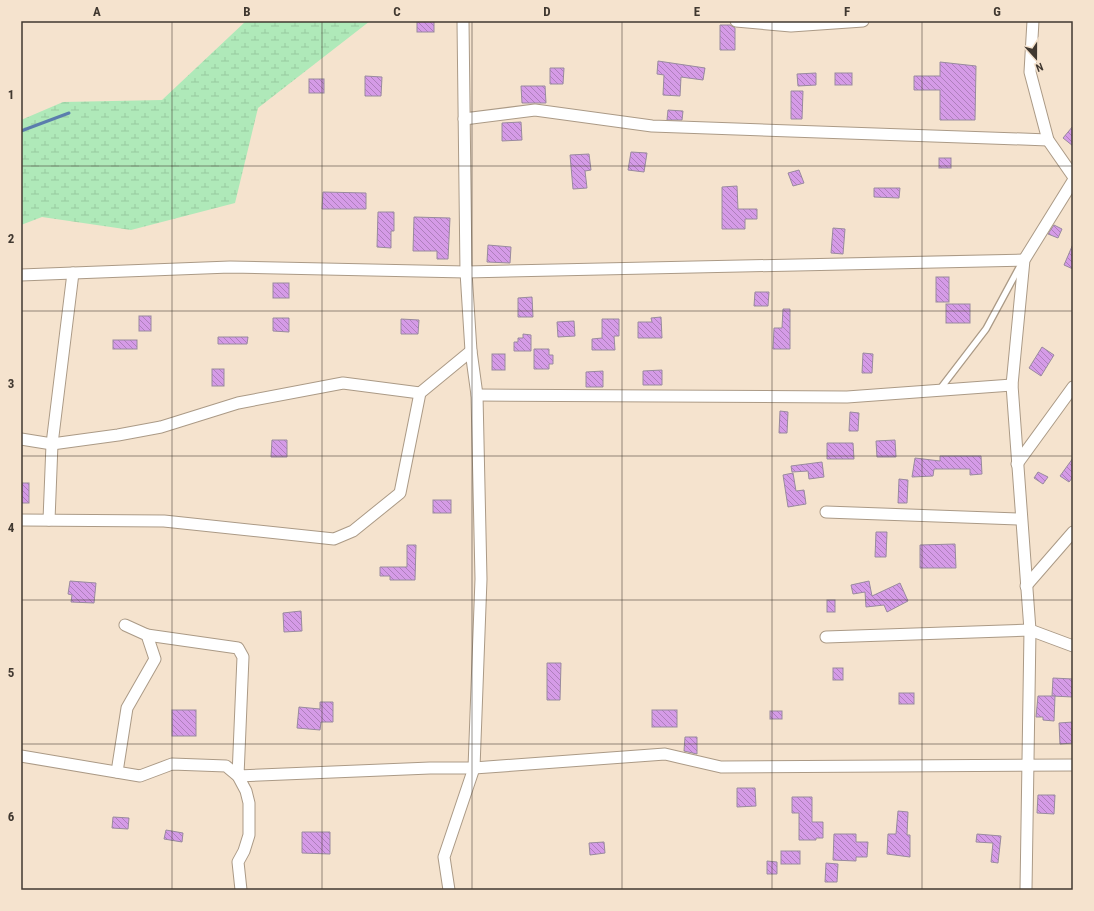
<svg xmlns="http://www.w3.org/2000/svg" width="1094" height="911" font-family="'Roboto Condensed',sans-serif">
<style>
.wetland{fill:url(#wetland-marsh)}
.lines{fill:none;stroke-linecap:round;stroke-linejoin:round}
.stream{stroke:#5b7dad;stroke-width:3}
.building{fill:url(#building-back-hatch);stroke:#998a9e}
.service-casing{stroke:#ab9a86;stroke-width:8}
.minor-casing{stroke:#ab9a86;stroke-width:13}
.service{stroke:#fff;stroke-width:5.5}
.minor{stroke:#fff;stroke-width:11}
.grid{fill:none;stroke:#403830;stroke-width:1;stroke-opacity:0.55}
.neatline{fill:none;stroke:#403830;stroke-width:1.5}
.grid-label{font-size:13px;text-anchor:middle;font-weight:bold;fill:#403830}
</style>
<defs>
<pattern id="wetland-marsh" width="20" height="14" patternUnits="userSpaceOnUse"><rect width="20" height="14" fill="#afe9b9"/><path d="M1 5h8M5 5V1M11 12h8M15 12V8" fill="none" stroke="#98c99f"/></pattern>
<pattern id="building-back-hatch" width="6" height="6" patternUnits="userSpaceOnUse"><rect width="6" height="6" fill="#d59be7"/><path d="M-1 5l2 2M0 0l6 6M5-1l2 2" fill="none" stroke="#ae7fbc"/></pattern>
</defs>
<rect width="100%" height="100%" fill="#f5e3ce"/>
<path class="wetland" d="M246,21H370L258,108L235,203L131,230L42,217L21,225V120L63,102L162,100Z"/>
<g class="lines">
<path class="stream" d="M21,131L69,113"/>
</g>
<g class="building">
<rect x="417" y="21" width="17" height="11"/>
<path d="M720,25H730L735,28V50H720Z"/>
<path d="M658,61L705,68L703,80L681,77L680,96L663,95L664,75L657,74Z"/>
<path d="M940,62L976,66L975,120H940V90H914V76H940Z"/>
<path d="M550,68H564L563,84H550Z"/>
<path d="M816,73V85L798,86L797,74Z"/>
<rect x="835" y="73" width="17" height="12"/>
<path d="M365,76L382,77L381,96H365Z"/>
<rect x="309" y="79" width="15" height="14"/>
<path d="M521,86H545L546,103H522Z"/>
<path d="M791,91H803L802,119H791Z"/>
<path d="M668,110L683,111L682,120H667Z"/>
<path d="M521,122L522,140L502,141V123Z"/>
<path d="M1073,126V146L1063,138Z"/>
<path d="M631,152L647,153L644,172L628,170Z"/>
<path d="M589,154L591,170L585,171L587,188L573,189L570,155Z"/>
<rect x="939" y="158" width="12" height="10"/>
<path d="M799,170L804,183L793,186L788,173Z"/>
<path d="M737,186L738,209H757V219H745V229H722V187Z"/>
<path d="M874,188H900L899,198L874,197Z"/>
<path d="M323,192L366,193V209H322Z"/>
<path d="M378,212H394V231H391V248L377,247Z"/>
<path d="M414,217L450,218L448,259H437V251H413Z"/>
<path d="M1054,225L1062,229L1058,238L1048,234Z"/>
<path d="M833,228L845,229L843,254L831,253Z"/>
<path d="M1073,244V269L1064,265Z"/>
<path d="M488,245L511,247L510,263L487,262Z"/>
<rect x="936" y="277" width="13" height="25"/>
<rect x="273" y="283" width="16" height="15"/>
<path d="M755,292H769L768,306H754Z"/>
<path d="M532,297L533,317H518V298Z"/>
<rect x="946" y="304" width="24" height="19"/>
<path d="M783,309H790V349H773L774,328H782Z"/>
<rect x="139" y="316" width="12" height="15"/>
<path d="M661,317L662,338H638V322H652L651,318Z"/>
<path d="M273,318H289V332L273,331Z"/>
<path d="M401,319L419,320L418,334H401Z"/>
<path d="M602,319H619V336H614L615,350H592V339L602,338Z"/>
<path d="M574,321L575,336L558,337L557,322Z"/>
<path d="M523,334L531,335V351H514V342H518V338H523Z"/>
<path d="M218,337H248L247,344H218Z"/>
<rect x="113" y="340" width="24" height="9"/>
<path d="M1042,347L1054,355L1041,376L1029,368Z"/>
<path d="M534,349H549V355H553V364H549V369H534Z"/>
<path d="M863,353L873,354L872,373H862Z"/>
<rect x="492" y="354" width="13" height="16"/>
<rect x="212" y="369" width="12" height="17"/>
<path d="M662,370V385H643V371Z"/>
<path d="M603,371V387H586V372Z"/>
<path d="M780,411L788,412L787,433H779Z"/>
<path d="M850,412L859,413L858,431H849Z"/>
<path d="M272,440H287V457H271Z"/>
<path d="M895,440L896,457H877L876,441Z"/>
<path d="M827,443H853L854,459H827Z"/>
<path d="M940,456H981L982,474L970,475V469H934L933,476L912,477L915,458L940,461Z"/>
<path d="M1073,458V477L1069,482L1060,476Z"/>
<path d="M822,462L824,477L809,479L808,471L792,472L791,466Z"/>
<path d="M1038,472L1048,477L1043,484L1034,478Z"/>
<path d="M793,473L796,491L804,490L806,504L788,507L783,475Z"/>
<path d="M899,479L908,480L907,503H898Z"/>
<rect x="21" y="483" width="8" height="20"/>
<rect x="433" y="500" width="18" height="13"/>
<path d="M876,532H887L886,557H875Z"/>
<path d="M955,544L956,568H920V545Z"/>
<path d="M407,545H416L415,580H390V576H380V567H407Z"/>
<path d="M70,581L96,583L94,603L71,602L72,595L68,594Z"/>
<path d="M869,581L872,596L900,583L908,601L887,612L884,605L866,607L865,592L853,594L851,585Z"/>
<rect x="827" y="600" width="8" height="12"/>
<path d="M301,611L302,631L284,632L283,613Z"/>
<path d="M547,663H561L560,700H547Z"/>
<rect x="833" y="668" width="10" height="12"/>
<path d="M1053,678L1073,679V697L1052,696Z"/>
<rect x="899" y="693" width="15" height="11"/>
<path d="M1038,696H1055L1054,721L1043,720V717H1036Z"/>
<path d="M320,702H333V722H321L320,730L297,728L299,707L320,709Z"/>
<rect x="172" y="710" width="24" height="26"/>
<rect x="652" y="710" width="25" height="17"/>
<rect x="770" y="711" width="12" height="8"/>
<path d="M1073,722V743L1060,744L1059,723Z"/>
<path d="M685,737H697V754L684,751Z"/>
<path d="M737,788H755L756,806L737,807Z"/>
<path d="M1038,795H1055L1054,814L1037,813Z"/>
<path d="M792,797H812V822H823V838H816V840H799V813H792Z"/>
<path d="M898,811L908,812L907,835H910V857L887,854L888,834H896Z"/>
<path d="M113,817L129,818L128,829L112,828Z"/>
<path d="M166,830L183,833L182,842L164,839Z"/>
<path d="M302,832H330V854L302,853Z"/>
<path d="M834,834H856V842H868L867,857H856V861L833,860Z"/>
<path d="M977,834L1001,836L998,863L991,862L993,843L976,842Z"/>
<path d="M604,842L605,853L590,855L589,843Z"/>
<rect x="781" y="851" width="19" height="13"/>
<path d="M767,861L777,862V874H767Z"/>
<path d="M826,863L838,864L837,882H825Z"/>
</g>
<g class="lines">
<defs>
<path id="service" d="M940,389L986,329L1020,266"/>
<g id="minor">
<path d="M736,21L791,26L863,21"/>
<path d="M1033,21L1030,72L1048,140L1073,176"/>
<path d="M464,119L535,110L652,126L1048,140"/>
<path d="M21,275L230,267L466,272L1024,260"/>
<path d="M477,395L847,397L1012,385"/>
<path d="M21,439L52,444L118,435L161,427L238,403L343,383L420,393"/>
<path d="M1017,464L1073,387"/>
<path d="M826,512L1021,519"/>
<path d="M21,520L164,521L334,539L353,531L400,493L420,393L471,351"/>
<path d="M49,520L52,444L73,273"/>
<path d="M1026,586L1073,532"/>
<path d="M147,635L238,648L243,657L238,776L430,768H474L665,754L721,767L1073,765"/>
<path d="M826,637L1030,630L1073,646"/>
<path d="M21,756L140,776L172,764L226,766L238,776L246,791L249,803V835L244,851L238,862L241,890"/>
<path d="M117,772L127,708L155,659L147,635L125,625"/>
<path d="M449,890L444,857L474,768L481,579L477,395L471,351L466,272L463,21"/>
<path d="M1026,890L1030,630L1012,385L1024,260L1073,181"/>
</g>
</defs>
<use href="#service" class="service-casing"/>
<use href="#minor" class="minor-casing"/>
<use href="#service" class="service"/>
<use href="#minor" class="minor"/>
</g>
<path class="grid" d="M172,21V890M322,21V890M472,21V890M622,21V890M772,21V890M922,21V890M21,166H1073M21,311H1073M21,456H1073M21,600H1073M21,744H1073"/>
<rect width="1094" height="911" fill="none" stroke="#f5e3ce" stroke-width="44"/>
<g transform="translate(1036 58) rotate(159)" stroke="#f5e3ce" stroke-width="3" paint-order="stroke">
<path d="M0-3L7 15L0 10L-7 15Z" fill="#403830"/>
<text y="-6" font-size="11" font-weight="bold" text-anchor="middle" fill="#403830">N</text>
</g>
<rect x="22" y="22" width="1050" height="867" class="neatline"/>
<g class="grid-label">
<text x="97" y="16">A</text>
<text x="247" y="16">B</text>
<text x="397" y="16">C</text>
<text x="547" y="16">D</text>
<text x="697" y="16">E</text>
<text x="847" y="16">F</text>
<text x="997" y="16">G</text>
<text x="11" y="99">1</text>
<text x="11" y="243">2</text>
<text x="11" y="388">3</text>
<text x="11" y="532">4</text>
<text x="11" y="677">5</text>
<text x="11" y="821">6</text>
</g>
</svg>
